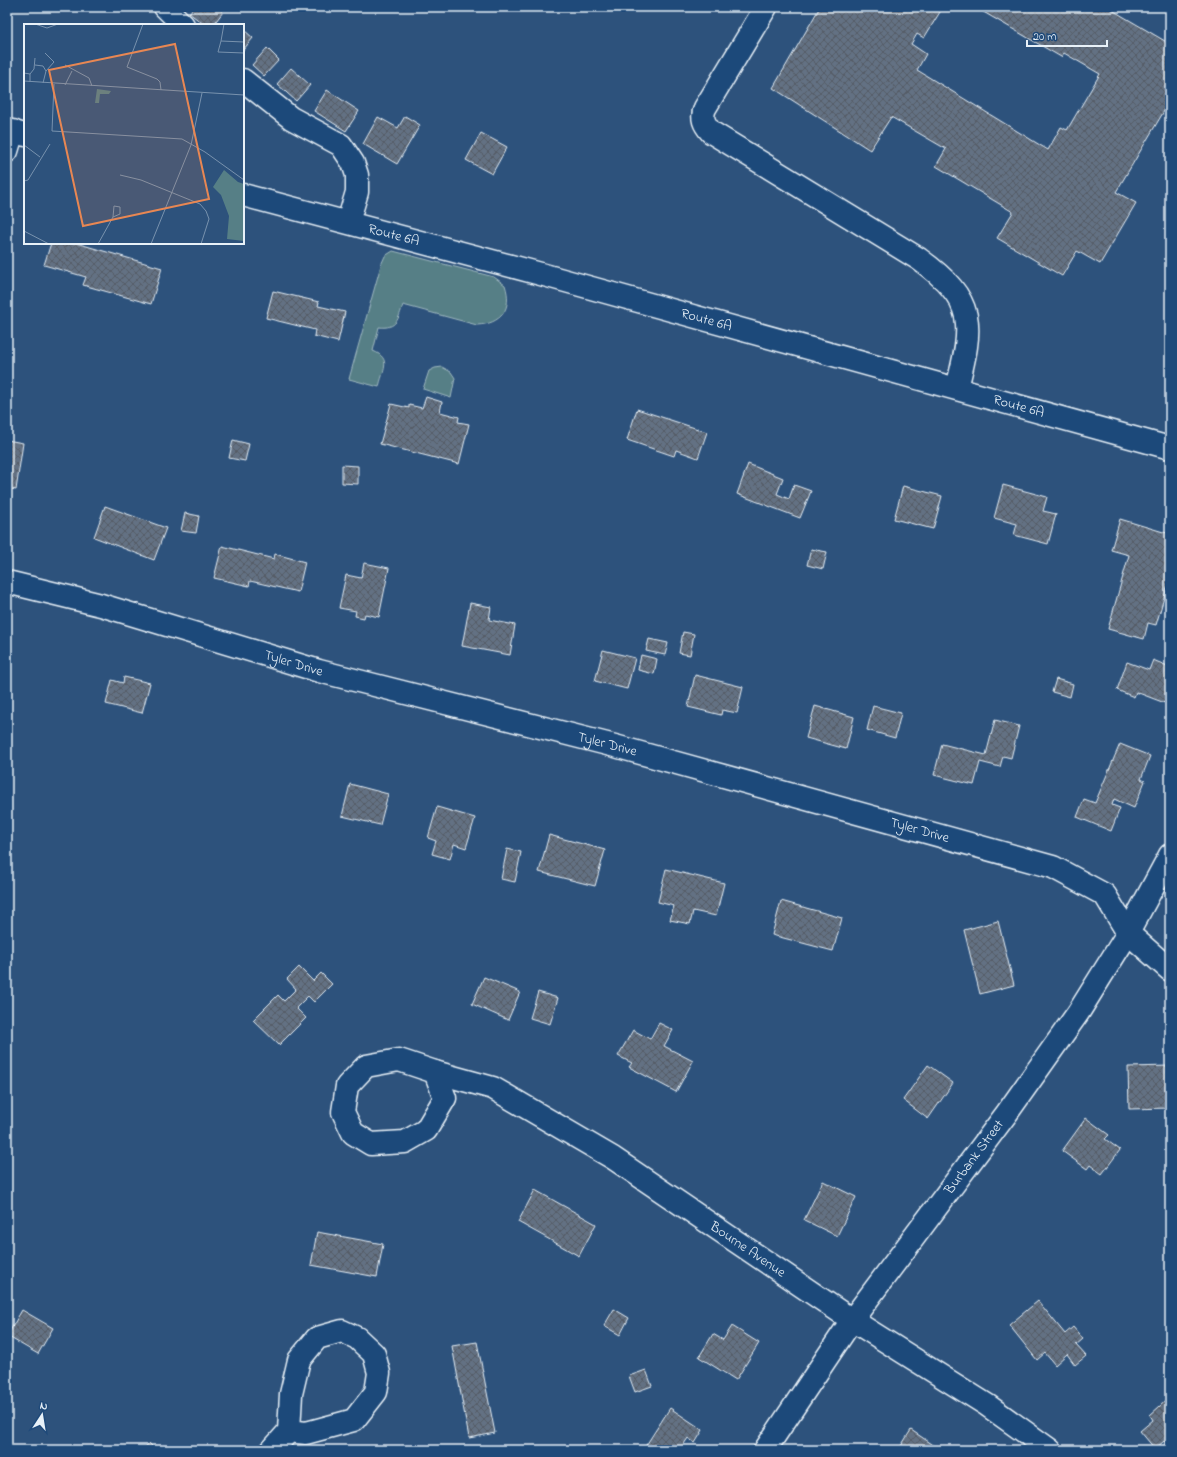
<svg xmlns="http://www.w3.org/2000/svg" width="1177" height="1457" font-family="'Indie Flower',sans-serif">
<style>
.green{fill:#567f86;stroke:#9fb8bf}
.building{fill:url(#building-cross-hatch);stroke:#e8f1f8}
.lines{fill:none;stroke-linecap:round;stroke-linejoin:round}
.minor-casing{stroke:#e8f1f8;stroke-width:25}
.major-casing{stroke:#e8f1f8;stroke-width:25}
.minor{stroke:#1f4a7a;stroke-width:22}
.major{stroke:#1f4a7a;stroke-width:22}
.labels{text-anchor:middle;dominant-baseline:central;stroke-width:3.5;stroke-linejoin:round;paint-order:stroke}
.street-label{font-size:14px;fill:#e8f1f8;stroke:#1f4a7a}
.inset-road{fill:none;stroke:#7892ae;stroke-width:1}
.view{fill:#e88753;fill-opacity:0.15;stroke:#e88753;stroke-width:2}
.inset-edge{fill:none;stroke:#e8f1f8;stroke-width:2}
</style>
<defs>
<pattern id="building-cross-hatch" width="8" height="8" patternUnits="userSpaceOnUse"><rect width="8" height="8" fill="#637183"/><path d="M0 0l8 8M0 8l8-8" fill="none" stroke="#545c66"/></pattern>
</defs>
<rect width="100%" height="100%" fill="#2d527c"/>
<filter id="ink" filterUnits="userSpaceOnUse"><feTurbulence type="fractalNoise" baseFrequency=".025" numOctaves="2"/><feDisplacementMap in="SourceGraphic" scale="8" xChannelSelector="R" yChannelSelector="G"/><feConvolveMatrix kernelMatrix="1 2 1 2 8 2 1 2 1" color-interpolation-filters="sRGB"/></filter>
<g filter="url(#ink)">
<g class="green">
<path d="M393,251L494,277L505,285C513,309 501,324 477,325L403,305C398,319 397,329 379,327L373,351C393,359 382,371 379,387L349,379L381,265L385,256Z"/>
<path d="M442,367L451,372L455,378L451,398L423,389L429,371L435,368Z"/>
</g>
<g class="building">
<path d="M194,7H216L223,12L213,25H205L189,13Z"/>
<path d="M820,7H943L924,38L917,34L911,44L926,54L917,70L1048,150L1061,127L1067,130L1100,74L1064,53L1061,57L980,10L981,7H1107L1170,44V101L1116,192L1136,203L1100,264L1077,251L1062,276L997,238L1013,212L936,166L946,149L891,117L870,150L773,88Z"/>
<path d="M243,29L253,38L243,50Z"/>
<path d="M267,48L279,60L264,76L252,65Z"/>
<path d="M291,68L310,85L296,101L277,84Z"/>
<path d="M327,90L359,111L346,131L314,111Z"/>
<path d="M405,116L420,125L397,164L363,144L378,117L398,128Z"/>
<path d="M481,133L507,147L492,174L466,160Z"/>
<path d="M51,243H76L162,268L151,304L83,285L86,277L44,265Z"/>
<path d="M273,291L319,302L318,306L345,312L338,342L314,336L315,330L266,318Z"/>
<path d="M426,397L442,402L440,412L459,417L458,422L469,424L459,464L380,444L391,404L409,408V405L422,408Z"/>
<path d="M637,409L707,432L698,458L676,450L674,456L627,440Z"/>
<path d="M7,440L23,443L16,490L7,488Z"/>
<path d="M233,440L249,444L245,461L229,458Z"/>
<path d="M748,464L783,478L777,494L789,499L794,485L811,491L800,518L737,494Z"/>
<path d="M342,465L358,466V484L342,483Z"/>
<path d="M1003,485L1047,497L1043,511L1056,514L1048,544L1014,535L1017,524L994,518Z"/>
<path d="M903,486L942,496L933,529L894,519Z"/>
<path d="M105,506L166,528L154,560L94,537Z"/>
<path d="M185,513L199,516L196,533L181,531Z"/>
<path d="M1120,519L1170,534V577L1156,625L1148,623L1144,639L1108,629L1129,555L1111,550Z"/>
<path d="M222,546L274,559L275,554L305,562L298,592L250,581L249,586L214,578Z"/>
<path d="M811,549L827,552L823,569L807,565Z"/>
<path d="M364,563L389,568L379,617L365,614L364,618L355,616L356,611L339,608L346,575L361,578Z"/>
<path d="M470,603L491,607L489,620L515,625L510,655L462,646Z"/>
<path d="M683,632L694,634L690,655L679,653Z"/>
<path d="M649,639L668,643L665,655L646,651Z"/>
<path d="M603,650L635,658L627,689L595,681Z"/>
<path d="M641,655L657,659L654,674L638,670Z"/>
<path d="M1153,660L1170,667V705L1136,692L1134,697L1117,690L1127,662L1149,670Z"/>
<path d="M695,675L743,687L737,713L722,710L721,715L688,707Z"/>
<path d="M124,677L150,683L142,713L106,704L112,680L123,683Z"/>
<path d="M1056,679L1073,684L1070,697L1052,692Z"/>
<path d="M815,706L854,717L846,749L806,738Z"/>
<path d="M873,706L901,713L895,738L867,730Z"/>
<path d="M995,720L1019,726L1011,758L1003,756L1000,767L980,762L974,785L934,775L942,744L986,755Z"/>
<path d="M1120,744L1150,756L1141,779L1145,781L1134,808L1114,799L1112,805L1120,808L1111,831L1077,817L1084,799L1095,803Z"/>
<path d="M350,784L388,794L380,825L342,816Z"/>
<path d="M437,807L475,818L466,848L454,844L450,859L432,854L436,841L428,838Z"/>
<path d="M549,835L605,850L595,886L539,872Z"/>
<path d="M507,849L521,852L515,882L501,879Z"/>
<path d="M666,869L724,883L716,916L693,911L690,924L670,920L674,906L658,902Z"/>
<path d="M781,901L842,918L833,951L772,935Z"/>
<path d="M998,921L1014,985L980,994L964,930Z"/>
<path d="M299,967L313,981L321,973L332,984L314,1002L308,996L296,1008L306,1018L279,1045L253,1020L278,995L284,1001L296,989L287,979Z"/>
<path d="M484,977L520,992L508,1020L472,1004Z"/>
<path d="M538,992L558,998L550,1024L530,1018Z"/>
<path d="M659,1023L673,1030L664,1046L693,1061L676,1092L629,1067L632,1063L618,1056L633,1030L650,1039Z"/>
<path d="M928,1065L953,1083L928,1119L903,1100Z"/>
<path d="M1170,1066V1108L1129,1109L1128,1067Z"/>
<path d="M1086,1118L1109,1135L1105,1139L1120,1150L1102,1174L1090,1165L1087,1169L1062,1151Z"/>
<path d="M823,1181L856,1197L837,1236L804,1220Z"/>
<path d="M535,1190L596,1224L579,1256L518,1222Z"/>
<path d="M317,1232L383,1244L377,1277L311,1265Z"/>
<path d="M1038,1301L1065,1334L1073,1327L1083,1339L1076,1345L1086,1356L1075,1365L1067,1354L1055,1365L1045,1353L1037,1360L1009,1325Z"/>
<path d="M614,1309L629,1318L620,1335L604,1326Z"/>
<path d="M22,1310L53,1328L38,1354L7,1336Z"/>
<path d="M732,1326L759,1343L736,1380L699,1357L713,1334L723,1340Z"/>
<path d="M477,1342L495,1433L469,1438L452,1346Z"/>
<path d="M646,1370L652,1386L635,1392L629,1376Z"/>
<path d="M1170,1397V1448L1164,1441L1155,1449L1140,1431L1153,1420L1150,1415Z"/>
<path d="M670,1408L703,1430L695,1443L688,1438L682,1447L686,1450H643Z"/>
<path d="M911,1430L941,1450H903L905,1448L901,1446Z"/>
<path d="M149,1443L156,1450H143Z"/>
</g>
<g class="lines">
<defs>
<g id="minor">
<path d="M165,7L183,25"/>
<path d="M766,7L705,108C701,118 704,124 711,132L919,259C977,301 973,324 957,388"/>
<path d="M243,80L291,118L341,145L353,163L357,175V192L348,222"/>
<path d="M7,151L13,131"/>
<path id="s1" d="M7,582L101,605L319,671L615,746L1053,867L1105,895L1128,933L1170,970"/>
<path d="M399,1060L435,1072L445,1098L426,1130L405,1142L371,1144L353,1133L343,1112L347,1086L366,1066Z"/>
<path id="s2" d="M435,1072L493,1088L613,1158L852,1320L987,1405L1050,1450"/>
<path d="M272,1450L289,1431L291,1394L299,1360L317,1338L342,1331L357,1338L374,1354L379,1373L376,1392L354,1420L306,1433L289,1431"/>
<path id="s3" d="M765,1450L852,1320L1007,1113L1078,1013L1128,933L1170,855"/>
</g>
<g id="major">
<path d="M7,130L25,135"/>
<path id="s4" d="M243,195L537,273L1170,448"/>
</g>
</defs>
<use href="#minor" class="minor-casing"/>
<use href="#major" class="major-casing"/>
<use href="#minor" class="minor"/>
<use href="#major" class="major"/>
</g>
</g>
<g class="labels">
<g class="street-label">
<text stroke="none"><textPath href="#s4" startOffset="156">Route 6A</textPath></text>
<text stroke="none"><textPath href="#s4" startOffset="480">Route 6A</textPath></text>
<text stroke="none"><textPath href="#s4" startOffset="804">Route 6A</textPath></text>
<text stroke="none"><textPath href="#s1" startOffset="298">Tyler Drive</textPath></text>
<text stroke="none"><textPath href="#s1" startOffset="622">Tyler Drive</textPath></text>
<text stroke="none"><textPath href="#s1" startOffset="946">Tyler Drive</textPath></text>
<text stroke="none"><textPath href="#s3" startOffset="360">Burbank Street</textPath></text>
<text stroke="none"><textPath href="#s2" startOffset="362">Bourne Avenue</textPath></text>
</g>
</g>
<g transform="translate(24 24)">
<rect width="220" height="220" fill="#2d527c"/>
<path d="M73,65L87,67L85,70H76L75,79H71Z" fill="#567f86"/>
<path d="M200,146L214,158L220,160V217L203,215L205,192L197,171L189,163Z" fill="#567f86"/>
<path class="inset-road" d="M11,0L23,4L34,0M119,0L103,43L133,55L136,58L137,66M197,17L200,0M220,18L197,17L194,28L220,29M11,41L19,42L22,47M41,41L65,54L68,62M0,49L6,50V58M6,50L10,45L11,34M0,57L220,71M19,59L22,47L30,38L21,29M30,60L28,107L158,115L181,128L220,156M41,61L48,47M0,121L16,133M96,151L117,156L176,180L182,187L185,195L177,220M0,157L4,156L26,120M0,207L25,220M74,220L89,193L90,182L96,183V190L89,193M127,220L167,121L178,69"/>
<path class="view" d="M151,20L185,175L59,202L25,46Z"/>
<rect width="220" height="220" class="inset-edge"/>
</g>
<rect width="1177" height="1457" fill="none" stroke="#1f4a7a" stroke-width="24"/>
<rect x="12" y="12" width="1153" height="1433" fill="none" stroke="#e8f1f8" stroke-width="1.5" filter="url(#ink)"/>
<g transform="translate(42 1415) rotate(12)" stroke="#1f4a7a" stroke-width="3" paint-order="stroke">
<path d="M0-3L7 15L0 10L-7 15Z" fill="#e8f1f8"/>
<text y="-6" font-size="11" font-weight="bold" text-anchor="middle" fill="#e8f1f8">N</text>
</g>
<path d="M1027 40v6h80v-6" fill="none" stroke="#e8f1f8" stroke-width="2"/>
<text x="1033" y="40" font-size="12" fill="#e8f1f8" stroke="#1f4a7a" stroke-width="3" paint-order="stroke">20 m</text>
</svg>
